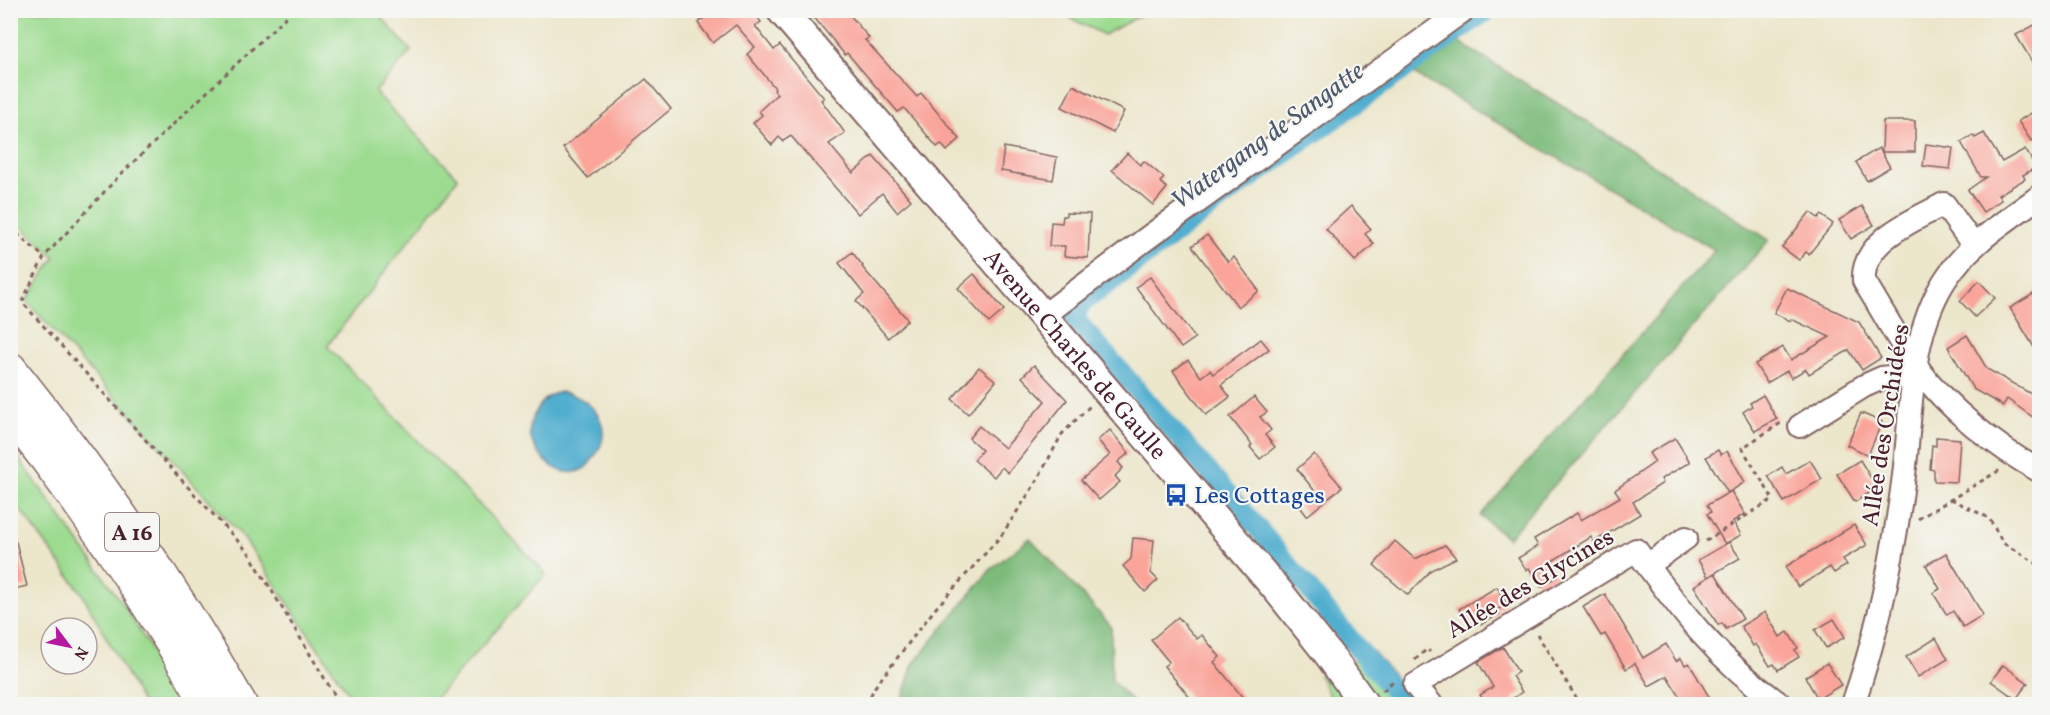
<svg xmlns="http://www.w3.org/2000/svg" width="2050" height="715" font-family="Vollkorn,serif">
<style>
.green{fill:#9cdb90;stroke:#737d5e;stroke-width:1.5}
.forest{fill:#7dbb7a;stroke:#646d52;stroke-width:1.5}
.water{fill:#51aecf;stroke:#4e667d;stroke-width:1.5}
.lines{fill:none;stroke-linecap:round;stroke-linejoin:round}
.canal{stroke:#51aecf;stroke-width:20}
.building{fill:#faa49a}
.minor-casing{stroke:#836563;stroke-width:26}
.major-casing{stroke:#836563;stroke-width:32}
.highway-casing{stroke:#836563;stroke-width:36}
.path{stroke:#836563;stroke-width:3;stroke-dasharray:4.5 4.5;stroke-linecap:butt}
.minor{stroke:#fff;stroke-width:22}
.major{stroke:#fff;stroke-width:28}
.highway{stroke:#fff;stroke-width:33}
.labels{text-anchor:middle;stroke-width:4.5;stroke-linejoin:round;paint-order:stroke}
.shield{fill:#f6f6f2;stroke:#7e6067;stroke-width:1.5}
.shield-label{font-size:22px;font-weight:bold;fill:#4a1f2b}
.street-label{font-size:24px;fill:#4a1f2b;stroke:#f6f6f2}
.transit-label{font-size:24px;fill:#164399;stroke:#f6f6f2;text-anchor:start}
.water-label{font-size:26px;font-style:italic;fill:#4d586d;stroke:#f6f6f2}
</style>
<rect width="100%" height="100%" fill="#f6f6f2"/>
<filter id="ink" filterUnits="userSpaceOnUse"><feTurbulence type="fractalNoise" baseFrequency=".0167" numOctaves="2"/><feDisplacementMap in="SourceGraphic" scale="12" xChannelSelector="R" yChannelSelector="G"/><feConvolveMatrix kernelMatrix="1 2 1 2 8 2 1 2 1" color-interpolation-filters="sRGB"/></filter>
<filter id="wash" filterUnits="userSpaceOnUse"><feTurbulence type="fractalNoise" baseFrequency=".008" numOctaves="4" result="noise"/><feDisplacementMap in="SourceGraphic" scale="24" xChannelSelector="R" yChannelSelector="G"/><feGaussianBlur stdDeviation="1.35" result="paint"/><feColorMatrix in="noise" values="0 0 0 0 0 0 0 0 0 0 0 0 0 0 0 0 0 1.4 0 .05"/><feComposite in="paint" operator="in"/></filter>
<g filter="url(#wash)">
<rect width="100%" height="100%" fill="#ece6cb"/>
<!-- green -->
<g class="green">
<path d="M10 11H376L411 51 375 92 458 178 327 346 546 574 430 704H356L243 537 26 301 55 257 11 217Z"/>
<path d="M1056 11H1148L1104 35Z"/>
<path d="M10 446 123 604 185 704H143L81 592 11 497Z"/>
<path d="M1374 652 1417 704H1334L1319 675Z"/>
</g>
<!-- forest -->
<g class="forest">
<path d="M1455 40 1575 114 1769 240 1508 538 1480 516 1715 250 1412 73Z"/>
<path d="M1030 538 1111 626 1112 681 1135 704H900L913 664 991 569Z"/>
</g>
<!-- water -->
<path class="water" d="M561 392C589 396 614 423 598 451 594 457 590 465 583 469 560 483 528 451 530 428 530 422 534 415 536 411 543 400 549 394 561 392Z"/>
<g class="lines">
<!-- canal -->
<path class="canal" d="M1404 704 1256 526 1075 319 1080 305 1231 192 1488 10"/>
</g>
<g id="blocks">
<!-- building -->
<g class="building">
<path d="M699 10H755L753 12 761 22 755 26 774 50 780 45 824 98 821 100 845 133 829 144 853 173 873 156 911 200 897 212 882 193 858 214 791 136 783 141 779 137 772 145 753 123 762 115 759 111 777 94 774 90 775 88 747 54 755 47 736 25 713 43 698 23 704 18Z"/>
<path d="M808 10H843L849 16 850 15 869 38 865 40 917 97 921 93 960 139 947 151 941 144 937 147 904 108 898 112 847 53 845 55Z"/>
<path d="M2040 22V75L2016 35Z"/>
<path d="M646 79 671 109 588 178 563 148Z"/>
<path d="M1073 85 1124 111 1113 133 1062 107Z"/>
<path d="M2040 108V135L2031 141 2018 121Z"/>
<path d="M1883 121H1915V152H1882Z"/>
<path d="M1984 133 2002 162 2025 149 2036 167 2023 175 2025 179 1998 195 2001 200 1983 212 1968 190 1986 177H1981L1961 142 1973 135 1975 138Z"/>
<path d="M1926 144 1953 148 1950 169 1923 166Z"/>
<path d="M1004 147 1057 157 1053 180 1001 171Z"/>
<path d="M1879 148 1890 167 1867 181 1856 162Z"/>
<path d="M1127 153 1140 165 1144 161 1164 178 1160 182 1167 188 1153 205 1112 170Z"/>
<path d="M1351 206 1371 229 1365 234 1374 244 1355 261 1326 229Z"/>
<path d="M1862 206 1874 225 1851 239 1839 220Z"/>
<path d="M1810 212 1818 218 1821 215 1833 224 1809 254 1806 252 1799 260 1782 247Z"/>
<path d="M1066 213 1090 214 1088 258 1064 256 1065 246H1049L1051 222 1062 223 1063 216H1066Z"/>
<path d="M1207 235 1228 262 1234 257 1259 291 1238 307 1192 246Z"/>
<path d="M852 252 863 266 862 267 908 320 888 338 856 301 864 294 839 263Z"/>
<path d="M974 274 1004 310 989 323 958 288Z"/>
<path d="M1150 277 1195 338 1181 348 1136 287Z"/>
<path d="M1979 281 1995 298 1975 317 1960 301Z"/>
<path d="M1787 288 1859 322 1881 358 1862 370 1849 350 1809 374 1806 369 1791 378 1787 371 1767 383 1755 364 1783 347 1791 360 1830 337 1791 319 1790 321 1774 313Z"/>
<path d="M2040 290V357L2010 308Z"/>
<path d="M1967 335 1987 369 2040 399V422L2007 399 2003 406 1973 389 1948 347Z"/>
<path d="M1261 339 1269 349 1221 385 1230 397 1206 415 1173 371 1188 360 1201 377 1210 370 1213 374Z"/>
<path d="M1034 365 1067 400 1008 473 1002 467 994 477 974 460 982 450 969 438 979 426 1005 448 1045 401 1022 377Z"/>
<path d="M979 367 996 381 968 414 952 399Z"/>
<path d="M1763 395 1777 419 1755 431 1743 412 1752 406 1750 403Z"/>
<path d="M1254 397 1267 412 1260 417 1271 430 1265 435 1275 447 1260 459 1250 447 1252 445 1230 417Z"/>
<path d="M1861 413 1882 422 1868 455 1847 445Z"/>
<path d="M1110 430 1129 453 1118 462 1123 468 1115 476 1120 482 1099 500 1081 480 1110 455 1098 440Z"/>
<path d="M1936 437 1960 439 1957 482 1934 481V470L1930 469 1932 445 1936 446Z"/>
<path d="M1675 438 1690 462 1661 479 1663 483 1633 502 1640 514 1594 542 1591 537 1549 563 1558 576 1541 587 1529 568 1526 570 1518 558 1538 546 1534 539 1577 513 1581 520 1620 497 1615 490 1655 462 1649 453Z"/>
<path d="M1718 450 1721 455 1727 451 1745 482 1728 493 1706 457Z"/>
<path d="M1314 454 1342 487 1307 516 1298 504 1314 490 1297 469Z"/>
<path d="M1810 460 1822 479 1784 502 1768 476 1782 467 1786 474Z"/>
<path d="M1860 460 1877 488 1855 502 1837 474Z"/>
<path d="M1731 491 1745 514 1733 521 1741 535 1725 544 1707 514 1711 512 1707 505Z"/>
<path d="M1854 525 1867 545 1843 559 1847 565 1834 573 1830 567 1798 587 1785 567Z"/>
<path d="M1133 538 1154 540 1151 573 1158 580 1145 592 1123 566 1131 559Z"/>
<path d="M1395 541 1415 559 1445 545 1456 558 1431 570 1408 595 1374 565Z"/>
<path d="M16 542 27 586 10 590V543Z"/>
<path d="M1729 542 1740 558 1708 577 1698 560Z"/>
<path d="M1946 553 1983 615 1963 627 1953 611 1947 615 1933 593 1940 589 1926 565Z"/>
<path d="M1715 573 1743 619 1726 629 1722 623 1718 625 1694 586Z"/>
<path d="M1497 587 1507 604 1497 610 1499 614 1490 619 1481 625 1479 621 1470 627 1459 609Z"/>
<path d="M1605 594 1643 658 1666 644 1676 661 1681 658 1685 665 1689 663 1714 705H1685L1667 676 1649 686 1635 663 1626 669 1605 634 1601 636 1583 607Z"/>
<path d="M1765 612 1780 637 1788 632 1798 648 1795 650 1799 657 1778 670 1774 664 1770 666 1756 644 1753 646 1741 626Z"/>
<path d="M1178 617 1197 639 1202 635 1220 657 1214 662 1249 705H1196L1164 666 1169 662 1151 640Z"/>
<path d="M1834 619 1845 637 1826 648 1815 630Z"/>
<path d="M1936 638 1948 659 1918 677 1906 657Z"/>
<path d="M1503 647 1518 672 1512 676 1522 692 1512 699 1515 705H1486L1480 695 1493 687 1478 662Z"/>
<path d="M1827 663 1841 685 1818 699 1805 677Z"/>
<path d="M2003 665 2028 683 2016 699 1991 681Z"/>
</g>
</g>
</g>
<g filter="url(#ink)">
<use href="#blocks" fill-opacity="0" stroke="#836563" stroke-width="1.5"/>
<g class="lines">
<!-- minor casing -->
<g class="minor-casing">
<g id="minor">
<path d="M1974 246 1944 204C1915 220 1861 240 1864 281 1882 310 1898 340 1917 367 1946 407 1997 448 2040 471"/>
<path d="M1043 316 1150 236 1464 10"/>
<path d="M1800 426 1864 386 1882 378 1898 376 1914 379"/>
<path d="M1648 565 1686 538"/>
<path d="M1431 704 1415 685 1636 550C1681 611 1717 660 1780 704"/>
<path d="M1853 704C1878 633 1893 558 1903 483 1912 417 1908 338 1945 280 1968 244 2006 221 2040 196"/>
</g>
</g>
<!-- major casing -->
<g class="major-casing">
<g id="major">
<path id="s1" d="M781 10 1279 592 1329 655 1364 704"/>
</g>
</g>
<!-- highway casing -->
<g class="highway-casing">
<g id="highway">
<path d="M10 369C95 475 173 586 240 704"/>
<path d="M10 412C84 504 150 602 208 704"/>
</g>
</g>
<!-- path -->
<g class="path">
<path d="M293 10 119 176 44 257 22 302 186 485 249 553 340 704"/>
<path d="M10 228 44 257"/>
<path d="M1951 499 1989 518 2003 543 2036 563 2040 569"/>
<path d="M1918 519 2000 470"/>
<path d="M1706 541 1773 499 1742 448 1781 423"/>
<path d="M1537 634 1580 704"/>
<path d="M1415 660 1427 649 1430 652"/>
<path d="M1383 691 1395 679"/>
<path d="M867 704 874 688 935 609 1001 536 1035 484 1062 434 1091 405"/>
</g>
<!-- minor -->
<use href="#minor" class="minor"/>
<!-- major -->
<use href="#major" class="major"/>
<!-- highway -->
<use href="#highway" class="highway"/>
</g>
</g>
<!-- icons -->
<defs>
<g id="bus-bare" transform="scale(1.8)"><path d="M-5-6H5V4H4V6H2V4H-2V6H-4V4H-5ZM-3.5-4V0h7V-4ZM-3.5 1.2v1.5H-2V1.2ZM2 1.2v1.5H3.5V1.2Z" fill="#1a4fb4" stroke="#f6f6f2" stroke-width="2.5" paint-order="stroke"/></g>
</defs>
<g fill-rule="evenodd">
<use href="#bus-bare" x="1176" y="495"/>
</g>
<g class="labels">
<!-- shield labels -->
<rect class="shield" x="105" y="513" width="54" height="38" rx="4.5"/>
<g class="shield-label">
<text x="132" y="540">A 16</text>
</g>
<!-- street labels -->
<g class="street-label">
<text dy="8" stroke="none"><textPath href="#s1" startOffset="453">Avenue Charles de Gaulle</textPath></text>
<text transform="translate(1885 425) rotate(-81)" y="8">Allée des Orchidées</text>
<text transform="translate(1530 583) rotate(-31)" y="8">Allée des Glycines</text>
</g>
<!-- transit labels -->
<g class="transit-label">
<text x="1194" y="503">Les Cottages</text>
</g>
<!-- water labels -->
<g class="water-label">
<text transform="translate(1267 135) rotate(-36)" y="9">Watergang de Sangatte</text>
</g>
</g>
<!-- margin -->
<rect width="2050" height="715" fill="none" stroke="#f6f6f2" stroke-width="36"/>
<!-- north arrow -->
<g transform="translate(69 646) rotate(122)"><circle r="28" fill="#f6f6f2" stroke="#b1a0a2" stroke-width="1.5"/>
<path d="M0-4.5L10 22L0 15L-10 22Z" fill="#b5179e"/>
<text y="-9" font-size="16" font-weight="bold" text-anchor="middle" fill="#4a1f2b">N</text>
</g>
</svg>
